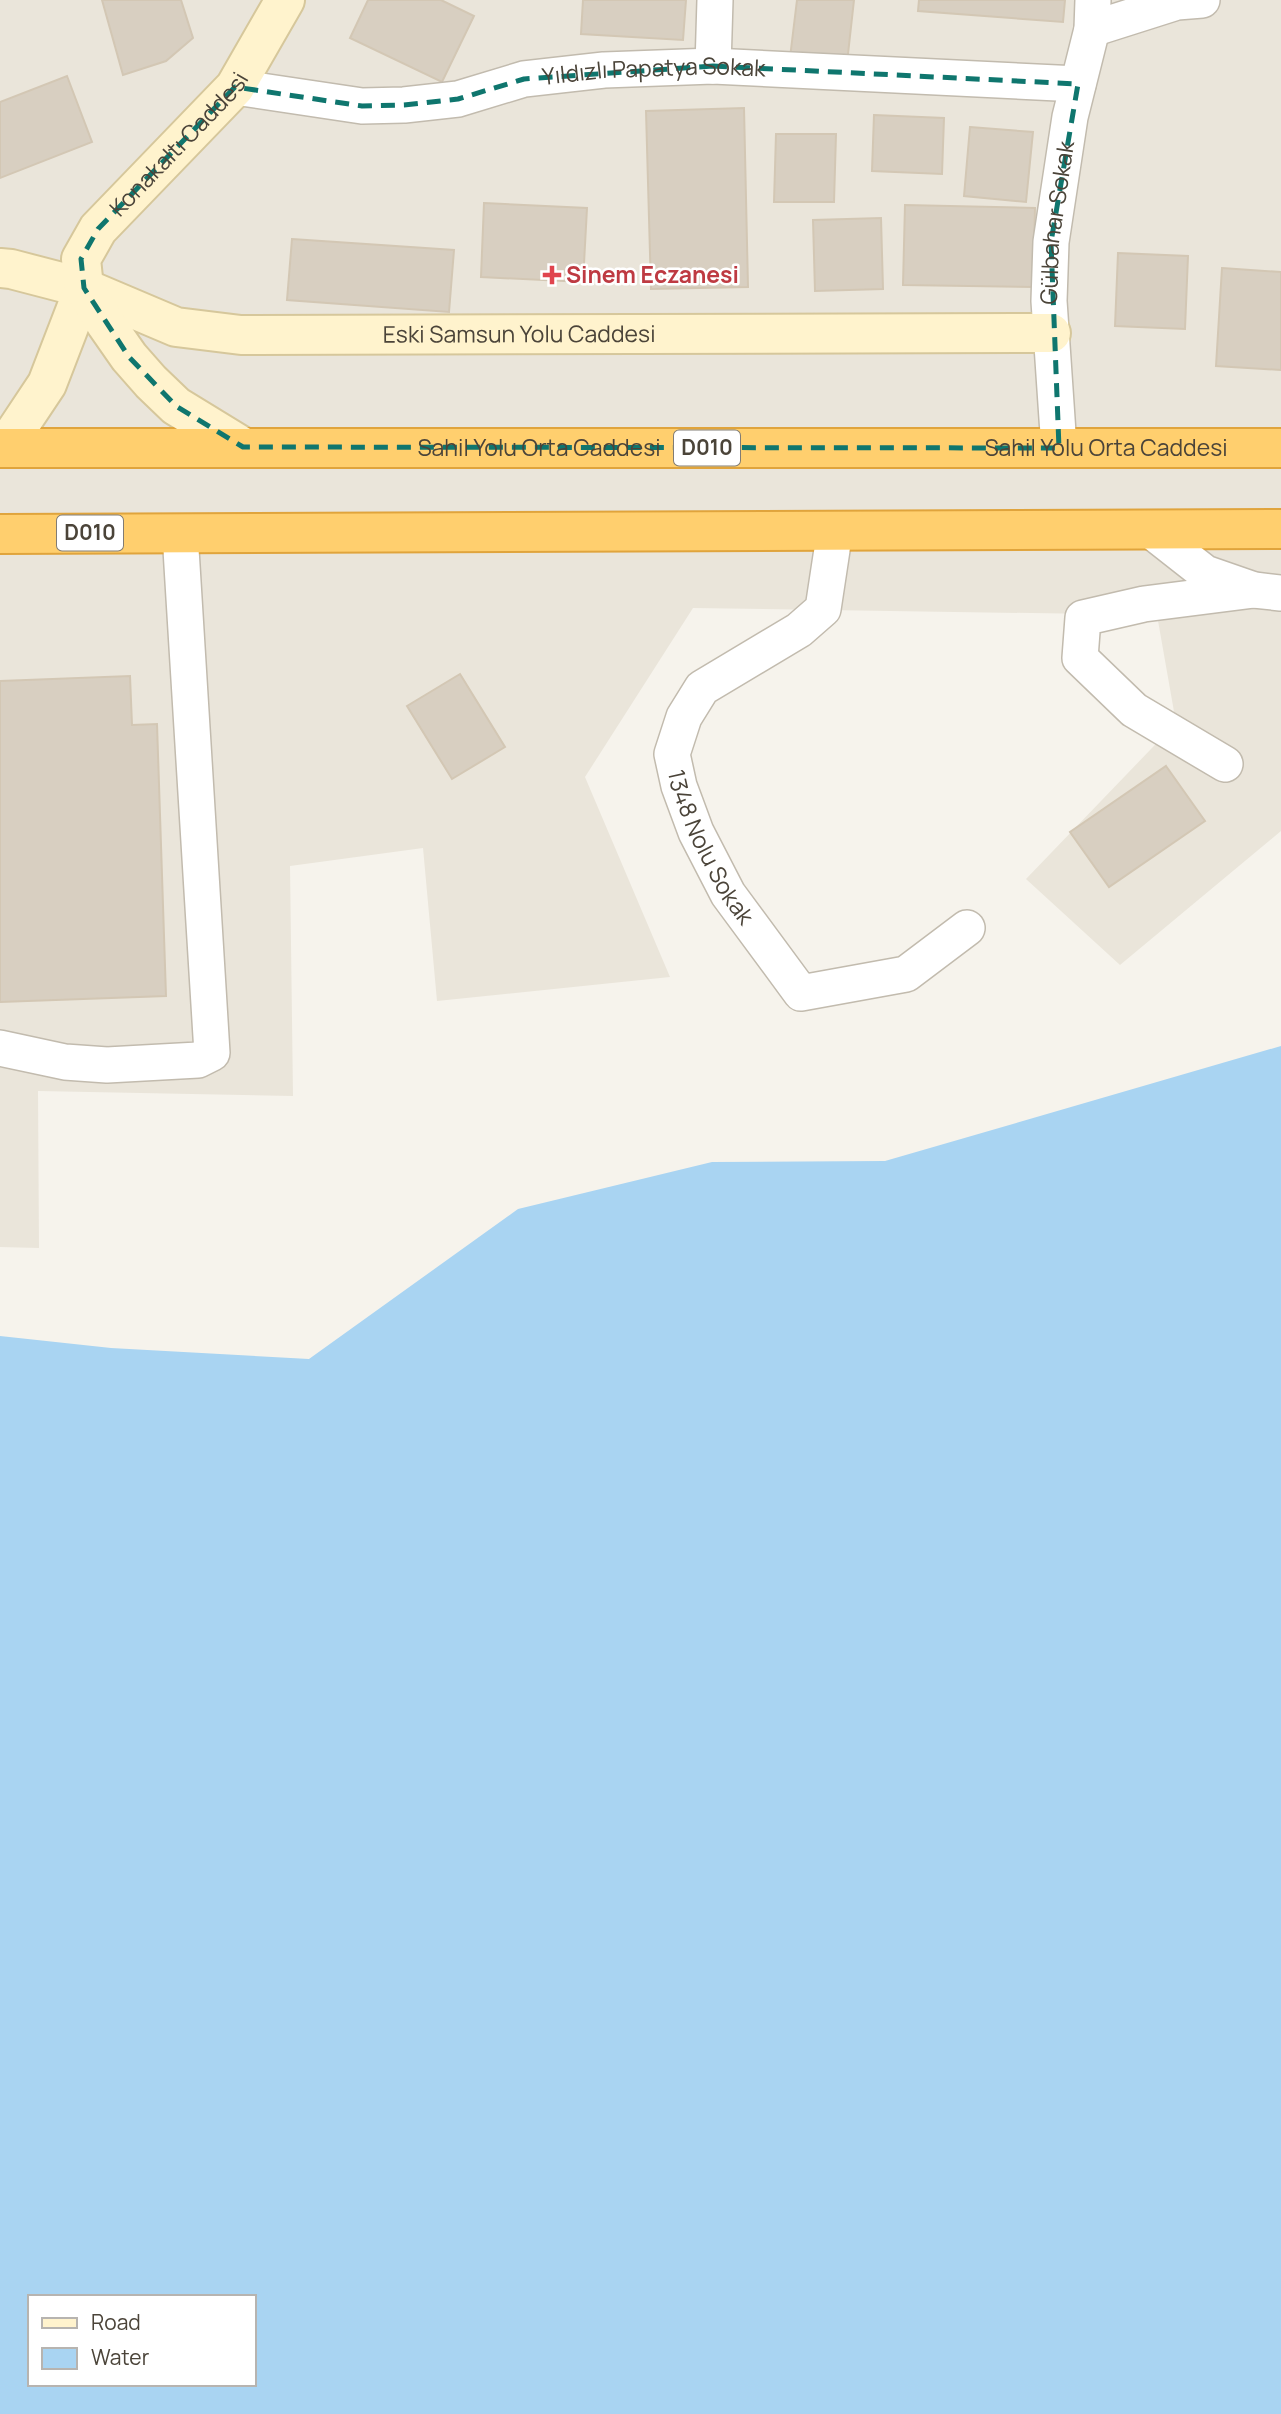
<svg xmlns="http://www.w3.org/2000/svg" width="1281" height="2414" font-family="Manrope,sans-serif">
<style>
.residential{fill:#eae5da}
.water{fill:#a9d4f2;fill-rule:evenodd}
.building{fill:#d8cfc1;stroke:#d3c7b4;stroke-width:2}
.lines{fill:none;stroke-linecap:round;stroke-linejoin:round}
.street-casing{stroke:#c2bbae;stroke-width:38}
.secondary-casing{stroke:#d6c79b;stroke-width:42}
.highway-casing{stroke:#e0a43c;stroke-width:42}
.street{stroke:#fff;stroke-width:35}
.secondary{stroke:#fff3cd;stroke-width:38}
.highway{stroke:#ffcf6e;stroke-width:38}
.marked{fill:none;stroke:#0f766e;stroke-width:5;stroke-dasharray:14 9;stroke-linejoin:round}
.health-dot{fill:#e0444e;stroke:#fff;stroke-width:2.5}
.labels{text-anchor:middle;stroke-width:5;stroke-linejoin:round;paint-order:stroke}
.shield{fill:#fff;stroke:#817c74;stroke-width:2}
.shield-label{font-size:21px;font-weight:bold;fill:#4b4439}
.street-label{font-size:23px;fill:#4b4439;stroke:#fff}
.health-label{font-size:23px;font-weight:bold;fill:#be3a42;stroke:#fff;text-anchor:start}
</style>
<rect width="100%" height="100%" fill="#f6f3ec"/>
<!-- residential -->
<path class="residential" d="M0 0H1281V831L1120 965 1026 879 1176 723 1157 615 693 608 585 777 670 977 437 1001 423 848 290 866 293 1096 38 1091 39 1248 0 1247Z"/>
<!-- water -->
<path class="water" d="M1281 1046V2414H0V1336L111 1348 309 1359 518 1209 712 1162 885 1161ZM30 2297H254V2384H30Z"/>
<!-- building -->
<g class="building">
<path d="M102 0H181L193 38 166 61 123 75Z"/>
<path d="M368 0H441L474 16 442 82 350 38Z"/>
<path d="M583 0H686L683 40 581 34Z"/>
<path d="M797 0H854L846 72 789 66Z"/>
<path d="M919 0H1065L1063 22 918 11Z"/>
<path d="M67 76 92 142 0 178V102Z"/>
<path d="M744 108 748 287 651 289 646 111Z"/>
<path d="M874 115 944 118 942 174 872 171Z"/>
<path d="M970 127 1033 132 1026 202 964 196Z"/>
<path d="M776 134H836L834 202H774Z"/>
<path d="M484 203 587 208 583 282 481 277Z"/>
<path d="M905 205 1035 208 1033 287 903 285Z"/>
<path d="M881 218 883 289 815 291 813 220Z"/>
<path d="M292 239 454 250 449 312 287 300Z"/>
<path d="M1118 253 1188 256 1185 329 1115 326Z"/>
<path d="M1222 268 1281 272V370L1216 366Z"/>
<path d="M460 674 505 747 452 779 407 706Z"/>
<path d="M130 676 132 725 157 724 166 996 0 1002V681Z"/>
<path d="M1166 766 1205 821 1109 887 1070 832Z"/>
</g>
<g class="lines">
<!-- street casing -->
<g class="street-casing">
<g id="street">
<path d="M1092 29 1177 2 1202 0"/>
<path d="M713 66 715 0"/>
<path id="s1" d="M235 87 362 106 404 105 458 99 524 79 604 70 713 66 1078 84"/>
<path id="s2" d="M1059 448 1049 301 1051 242 1070 117 1092 29 1093 0"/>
<path d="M1149 529 1205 573 1254 590 1281 593"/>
<path id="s3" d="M835 530 823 609 799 630 702 688 684 717 672 754 679 786 696 832 728 894 801 993 906 974 967 928"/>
<path d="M1225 764 1134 710 1080 658 1083 618 1144 604 1254 590"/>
<path d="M0 1048 65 1062 107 1065 198 1060 212 1053 180 533"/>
</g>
</g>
<!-- secondary casing -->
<g class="secondary-casing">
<g id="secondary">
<path id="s4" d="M0 268 11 269 84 288 176 327 241 335 1051 333"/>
<path d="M5 447 47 384 84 288"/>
<path id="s5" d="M243 447 176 406 151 382 129 357 106 324 84 288 81 259 98 229 235 87 285 0"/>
</g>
</g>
<!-- highway casing -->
<g class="highway-casing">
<g id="highway">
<path id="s6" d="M0 448H1281"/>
<path d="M0 534 1281 529"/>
</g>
</g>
<!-- street -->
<use href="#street" class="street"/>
<!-- secondary -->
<use href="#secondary" class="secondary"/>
<!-- highway -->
<use href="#highway" class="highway"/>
</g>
<!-- marked area -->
<path class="marked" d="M713 66 1078 84 1051 242 1059 448 243 447 176 406 129 357 84 288 81 259 98 229 235 87 362 106 404 105 458 99 524 79Z"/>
<!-- markers -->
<path class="health-dot" d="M548.5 264.5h7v7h7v7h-7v7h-7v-7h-7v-7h7z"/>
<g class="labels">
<!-- shield labels -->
<g class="shield">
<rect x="674" y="430.5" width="66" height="35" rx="5"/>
<rect x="57" y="515.5" width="66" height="35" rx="5"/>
</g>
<g class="shield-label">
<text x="707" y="455">D010</text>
<text x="90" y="540">D010</text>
</g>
<!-- street labels -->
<g class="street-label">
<text dy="8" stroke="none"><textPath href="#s1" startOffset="424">Yıldızlı Papatya Sokak</textPath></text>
<text dy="8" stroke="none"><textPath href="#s5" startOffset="410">Konakaltı Caddesi</textPath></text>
<text dy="8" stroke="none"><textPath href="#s2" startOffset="226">Gülbahar Sokak</textPath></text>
<text dy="8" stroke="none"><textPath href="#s4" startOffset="530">Eski Samsun Yolu Caddesi</textPath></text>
<text dy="8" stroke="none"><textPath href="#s6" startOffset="539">Sahil Yolu Orta Caddesi</textPath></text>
<text dy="8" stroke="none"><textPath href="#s6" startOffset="1106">Sahil Yolu Orta Caddesi</textPath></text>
<text dy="8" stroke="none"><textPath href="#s3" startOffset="399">1348 Nolu Sokak</textPath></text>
</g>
<!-- health labels -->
<g class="health-label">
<text x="566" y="283">Sinem Eczanesi</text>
</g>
</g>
<!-- legend -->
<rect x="28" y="2295" width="228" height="91" fill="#ffffff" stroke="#b7b4b0" stroke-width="2"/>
<rect x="42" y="2318" width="35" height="10" fill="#fff3cd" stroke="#b7b4b0" stroke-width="2"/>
<text x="91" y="2330" font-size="21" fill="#4b4439">Road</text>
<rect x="42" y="2348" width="35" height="21" fill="#a9d4f2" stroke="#b7b4b0" stroke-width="2"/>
<text x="91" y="2365" font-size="21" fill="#4b4439">Water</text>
</svg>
